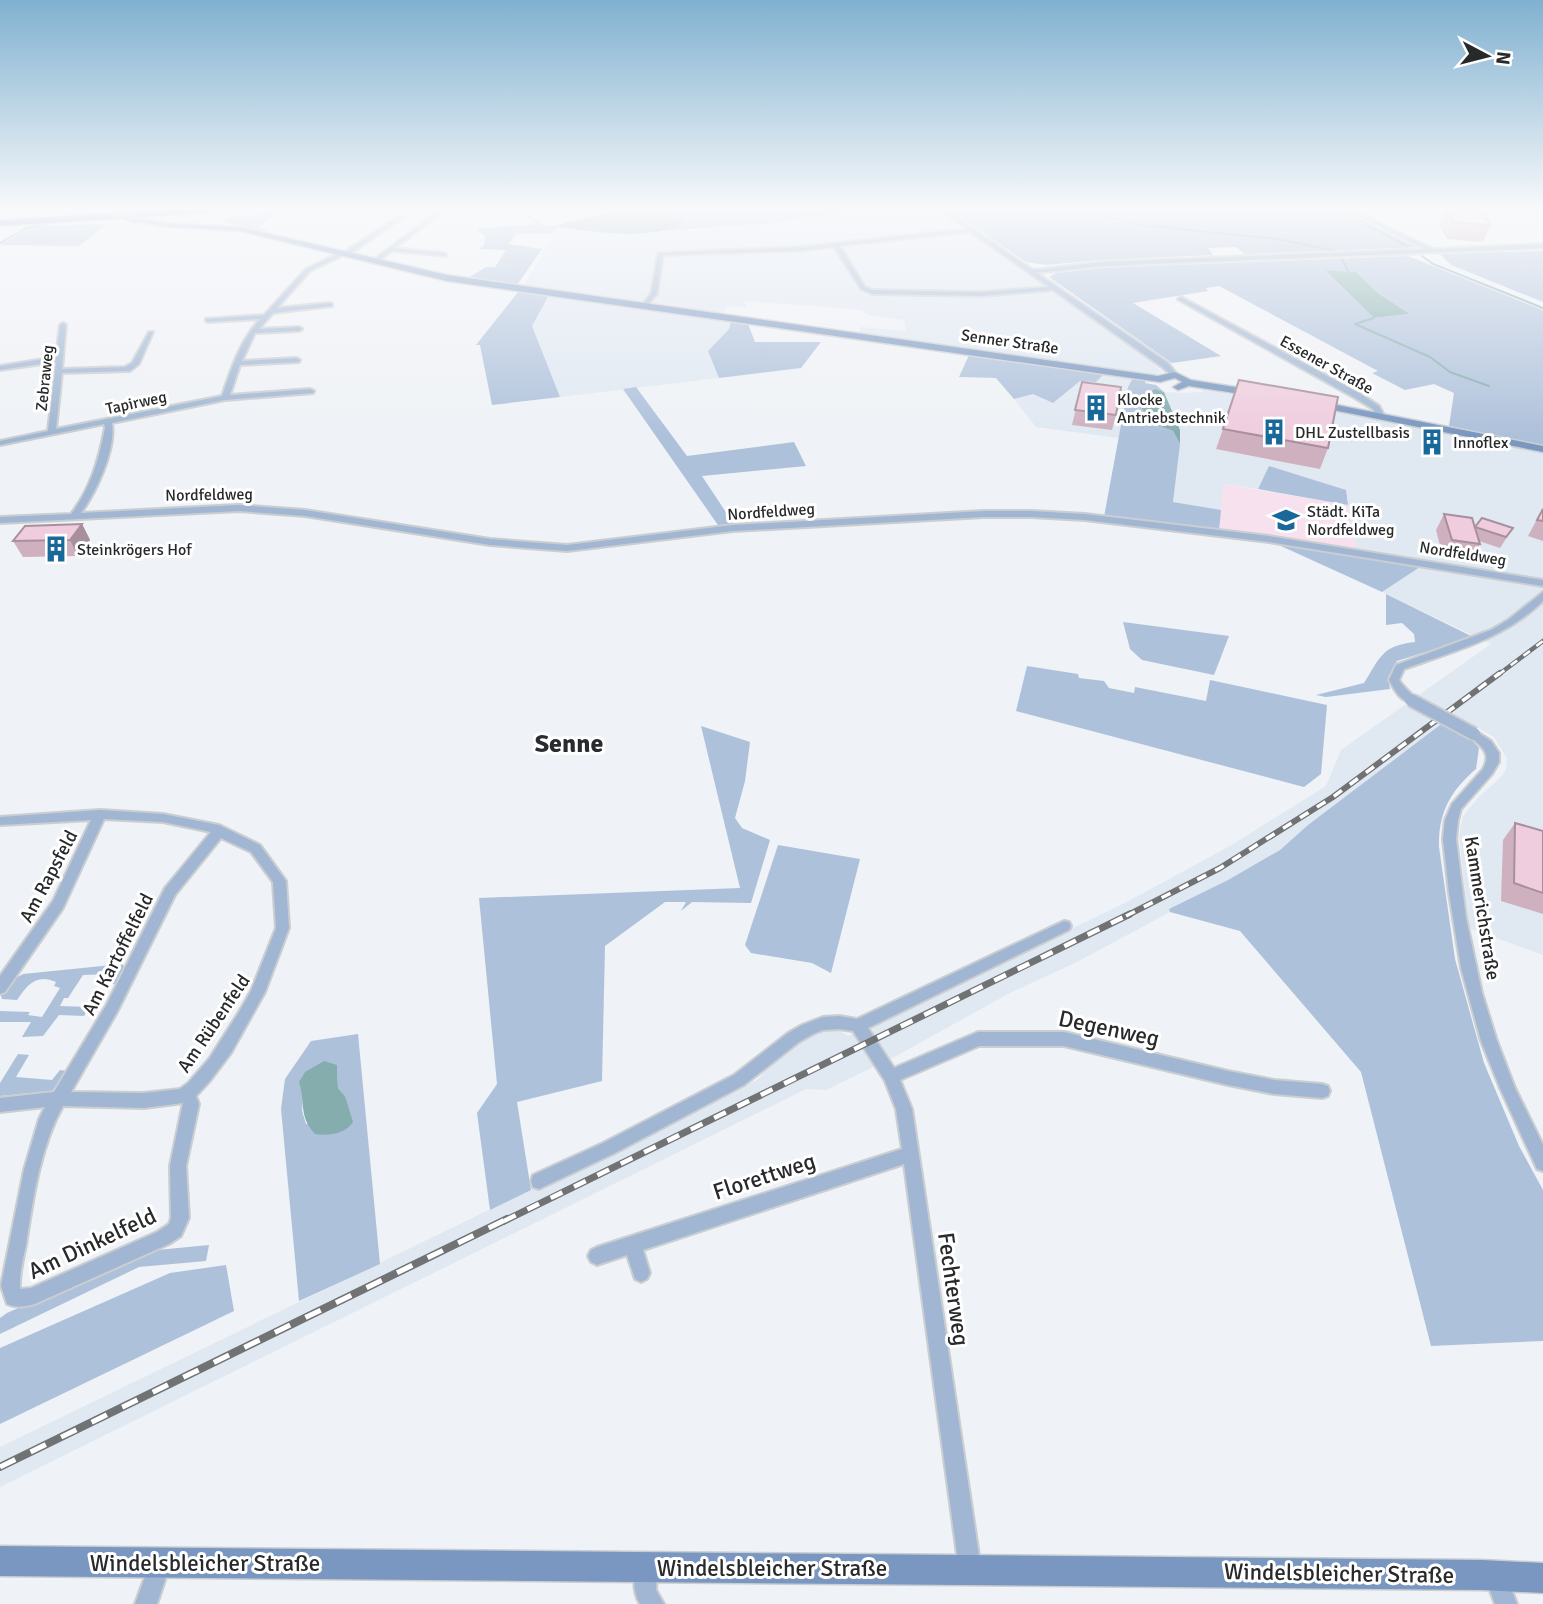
<svg xmlns="http://www.w3.org/2000/svg" width="1543" height="1604" font-family="Signika,sans-serif">
<style>
.built{fill:#e0e8f2}
.education{fill:#f7e1ee}
.green{fill:#aec1db;fill-rule:evenodd}
.water{fill:#85adad}
.lines{fill:none;stroke-linecap:round;stroke-linejoin:round}
.stream{stroke:#85adad;stroke-width:2}
.street-casing{stroke:#cbced1;stroke-width:4}
.secondary-casing{stroke:#cbced1;stroke-width:3}
.highway-casing{stroke:#cbced1;stroke-width:3}
.street{fill:#a0b6d2;fill-rule:evenodd}
.secondary{fill:#7997c0;fill-rule:evenodd}
.highway{fill:#426ea7;fill-rule:evenodd}
.rail-far3-casing{stroke:#707274;stroke-width:4.5}
.rail-far2-casing{stroke:#707274;stroke-width:6}
.rail-far1-casing{stroke:#707274;stroke-width:7}
.rail-casing{stroke:#707274;stroke-width:8}
.rail-far3{stroke:#fff;stroke-width:2.5;stroke-dasharray:8;stroke-linecap:butt}
.rail-far2{stroke:#fff;stroke-width:3.5;stroke-dasharray:10;stroke-linecap:butt}
.rail-far1{stroke:#fff;stroke-width:4.5;stroke-dasharray:13;stroke-linecap:butt}
.rail{stroke:#fff;stroke-width:5;stroke-dasharray:17;stroke-linecap:butt}
.street-bridge-casing{stroke:#cbced1;stroke-width:16;stroke-linecap:butt}
.secondary-bridge-casing{stroke:#cbced1;stroke-width:10;stroke-linecap:butt}
.street-bridge{stroke:#a0b6d2;stroke-width:12}
.secondary-bridge{stroke:#7997c0;stroke-width:9}
.wall{fill:#ceb0bf}
.shaded-wall{fill:#a7909b}
.building{fill:#efcdde;stroke:#a7909b;stroke-width:2}
.labels{text-anchor:middle;stroke-width:6;stroke-linejoin:round;paint-order:stroke}
.far-street-label{font-size:16px;fill:#28292a;stroke:#fff}
.far-poi-label{font-size:16px;fill:#28292a;stroke:#fff;text-anchor:start}
.street-label{font-size:19px;fill:#28292a;stroke:#fff}
.near-street-label{font-size:23px;fill:#28292a;stroke:#fff}
.district-label{font-size:26px;font-weight:bold;fill:#292b2e;stroke:#fff}
</style>
<rect width="100%" height="100%" fill="#eff2f6"/>
<!-- built -->
<g class="built">
<path d="M858 210H935L1145 356 1162 372 1155 374 859 334 861 327 906 331 904 320 868 315 862 310 744 301 747 308 729 306 721 314 523 286 559 227 593 232 698 230 774 223Z"/>
<path d="M549 295 731 321 729 329 708 351 719 378 560 397 532 326Z"/>
<path d="M1105 373 1133 378 1128 387 1119 438 1036 427 1014 399 1033 394 1053 403 1080 381 1096 382Z"/>
<path d="M1203 390 1347 413 1543 452V955L1469 928 1459 836 1463 816 1478 798 1502 776 1506 769 1507 758 1494 737 1455 715 1308 825 1280 850 1228 880 1169 909 1170 912 1077 962 1010 993 896 1056 826 1090 806 1089 0 1487V1447L757 1080 794 1042 820 1028 836 1029 848 1036 1125 903 1230 846 1326 786 1341 750 1491 644 1382 592 1423 565 1357 551 1345 490 1269 466 1258 489 1224 484 1221 510 1173 502 1180 432 1164 392 1184 393 1202 392Z"/>
</g>
<!-- education -->
<path class="education" d="M1223 484 1348 505 1357 551 1219 531Z"/>
<!-- green -->
<g class="green">
<path d="M665 210 680 211 858 210 774 223 662 231 685 223Z"/>
<path d="M951 210H1346L1423 247 1245 254 1236 247 1208 248 1213 255 1100 260 1046 265 1026 262Z"/>
<path d="M279 213 258 227 269 230 264 232 221 221 236 216Z"/>
<path d="M107 224 79 246 0 245 31 226Z"/>
<path d="M539 224 559 227 551 234H516L509 244 542 249 517 285 468 278 486 267H495L506 250 479 249 484 245 485 236 476 229Z"/>
<path d="M1543 251V302L1451 265 1440 254Z"/>
<path d="M1408 256 1543 310V445L1449 426 1454 393 1434 384 1405 390 1372 373 1378 371 1219 286 1206 288 1208 291 1133 303 1221 356 1172 363 1049 277 1056 273 1101 268ZM1325 270 1356 272 1378 293 1410 314 1374 318Z"/>
<path d="M519 291 549 295 532 326 560 397 492 405 480 345H476Z"/>
<path d="M731 321 748 324 755 342H821L801 368 719 378 708 351 729 329Z"/>
<path d="M969 355 1105 373 1096 382 1080 381 1053 403 1033 394 1014 399 996 378 959 377Z"/>
<path d="M1133 378 1146 380 1145 383 1156 385 1164 392C1148 387 1144 393 1142 409L1157 425 1173 431 1180 444 1173 502 1221 510 1219 531 1104 517 1128 387Z"/>
<path d="M636 387 687 456 794 442 806 466 702 476 735 526 720 528 623 389Z"/>
<path d="M1269 466 1346 490 1348 505 1258 489Z"/>
<path d="M1270 541 1423 565 1382 592Z"/>
<path d="M1386 594 1473 637 1397 661 1388 677 1390 689 1326 697 1316 695 1364 683C1381 656 1382 646 1415 642L1414 634 1402 623 1386 625Z"/>
<path d="M1123 622 1229 636 1214 675 1142 660 1130 649Z"/>
<path d="M1027 666 1078 674 1079 678 1104 681 1109 688 1134 693 1135 687 1206 701 1210 680 1327 705 1321 774 1304 787 1016 711Z"/>
<path d="M1444 722 1470 738 1479 748 1476 769C1451 790 1438 813 1439 847L1455 959 1484 1063 1519 1146 1543 1190V1341L1431 1346 1361 1072 1240 931 1170 912 1169 909 1228 880 1280 850 1308 825Z"/>
<path d="M701 726 750 742 745 781 735 818 742 828 770 840 751 903 692 902 681 911 686 902H665L605 946 602 1081 517 1102 531 1190 490 1210 477 1113 497 1084 479 898 740 888Z"/>
<path d="M778 845 860 859 831 973 812 963 751 953 745 945Z"/>
<path d="M122 964 125 967 116 984H112L115 975 112 974 83 975 68 998H64L60 1006 89 1007 84 1016 59 1015 43 1036 22 1037 31 1022H0V1011L30 1012 28 1015 42 1017 60 988 54 986 56 982C36 973 27 985 17 1000L2 999 1 996 14 979 23 974Z"/>
<path d="M358 1034 380 1264 299 1301 281 1109 285 1079 311 1041ZM337 1065 338 1088 345 1096 349 1116 306 1124 302 1111 303 1094Z"/>
<path d="M18 1054 29 1055 16 1077 52 1080 60 1070 67 1071 52 1091 0 1096V1083Z"/>
<path d="M209 1245 206 1261 139 1267 0 1334V1318L7 1313 147 1251Z"/>
<path d="M226 1265 234 1311 0 1424V1348L170 1273Z"/>
</g>
<!-- water -->
<g class="water">
<path d="M618 210H665L685 223C653 241 592 232 554 226Z"/>
<path d="M1325 270 1356 272 1378 293 1410 314 1374 318Z"/>
<path d="M1155 389 1164 392 1180 430V444L1173 431 1157 425 1142 409 1144 395Z"/>
<path d="M324 1061 337 1065 338 1088 345 1096 353 1122C345 1134 329 1136 315 1134 298 1115 306 1104 299 1082L305 1072Z"/>
</g>
<g class="lines">
<!-- stream -->
<g class="stream">
<path d="M520 210 538 223"/>
<path d="M1081 210 1140 225 1278 239 1335 251"/>
<path d="M1340 210 1408 247"/>
<path d="M57 212 61 210"/>
<path d="M0 243 26 228 48 224"/>
<path d="M1422 256 1433 264 1543 308"/>
<path d="M1342 259 1348 271"/>
<path d="M1374 318 1355 324 1430 357 1450 372 1489 386"/>
</g>
<!-- street casing -->
<g class="street-casing">
<g id="street">
<path d="M439 210 444 211 395 248 445 253 447 256 392 251 376 263H372V261Z"/>
<path d="M940 210H947L1033 270 1102 262 1425 249 1346 210H1353L1433 249 1543 244V248L1102 266 1037 273 1168 363 1178 376 1174 378 1162 367 1053 290 982 296 872 294 861 289 834 247 799 251 663 255 657 294 646 307 641 306 651 294 658 253 799 247 966 229ZM970 232 1049 287 982 292 873 290 865 287 840 246Z"/>
<path d="M400 215 405 216 347 256H342L310 271 277 308 330 303 332 304V306L273 313 259 329 299 327 302 329 299 331 255 333 242 361 296 358 300 360 299 362 240 365 230 395 310 389 314 391 313 393 225 400 112 423C116 450 96 492 81 513L239 505 305 510 490 539 567 545 733 525 984 511H1031L1085 514 1269 536 1543 580V586L1269 542 1085 520 1031 517H984L733 531 567 551 490 545 305 516 239 511 0 523V517L71 514C91 488 99 459 105 428L104 424 0 445V441L48 431 56 362 0 370V366L56 357 60 325 63 323 66 325 62 369 125 367 132 363 149 332H153L139 364 130 371 62 373 56 429 222 396C231 369 240 341 260 319L208 322 206 321V319L264 315 306 269 339 253H343Z"/>
<path d="M1181 297 1361 394 1379 406 1385 417 1378 419 1373 409 1355 398 1179 300 1178 299Z"/>
<path d="M1543 592V601C1504 639 1454 651 1404 669L1399 680C1404 688 1411 693 1417 700L1415 702C1401 704 1395 690 1389 680L1396 665 1491 630 1508 620Z"/>
<path d="M1474 730 1491 741 1499 753V762L1492 774 1461 809 1458 820 1456 839 1466 918 1482 993 1497 1041 1515 1088 1543 1145V1171L1537 1169 1500 1088 1481 1041 1461 968 1449 893 1443 839 1445 820 1452 804 1483 769C1493 751 1479 746 1468 734Z"/>
<path d="M100 810 163 814 219 825 260 845 286 881 289 928 265 992 231 1053 209 1082 196 1096 199 1104 186 1166 189 1218 181 1236 169 1244 37 1303C28 1307 16 1308 7 1304L1 1286 24 1170 39 1119 45 1107 0 1112V1098L54 1092 107 1004 165 888 211 832 163 822 104 819 63 908 5 992 0 994V976L53 901 91 820 0 825V817ZM221 838 251 852 273 882 276 928 251 991 239 1012 209 1059 188 1083 180 1089 144 1093 71 1092 117 1012 175 895ZM183 1103 170 1166 171 1218 169 1224 157 1232 31 1288 20 1289C19 1274 23 1259 26 1245 33 1199 40 1147 63 1106L144 1108Z"/>
<path d="M1064 921 1069 922 1071 926 1069 930 868 1028 894 1068 978 1032H1064L1228 1071 1274 1080 1322 1084 1328 1086 1330 1091 1328 1096 1322 1098 1274 1094 1228 1085 1064 1046H979L900 1080 912 1109 981 1569 977 1576 970 1580 963 1576 959 1569 904 1164 643 1250 650 1273 647 1279 641 1282 635 1279 627 1255 597 1265 591 1262 588 1256 591 1250 597 1247 902 1149 896 1109 885 1081 853 1031 839 1029 823 1030 813 1034 799 1042 744 1085 615 1153 539 1189 533 1187 531 1181 533 1175 603 1143 734 1075 788 1033 802 1025 823 1017 839 1016 857 1019Z"/>
<path d="M160 1551 167 1555 171 1562 157 1604H135L153 1555Z"/>
<path d="M646 1556 653 1560 657 1567 656 1590 664 1604H640C632 1591 633 1573 639 1560Z"/>
<path d="M1495 1564 1503 1567 1517 1604H1495L1484 1575 1487 1567Z"/>
</g>
</g>
<!-- secondary casing -->
<g class="secondary-casing">
<g id="secondary">
<path d="M135 217 166 223 240 227 447 275 1158 376 1175 372 1191 380 1260 391 1265 394 1260 397 1189 386 1178 390 1173 387 1182 382 1175 378 1160 382 447 281 240 231 166 227 132 221Z"/>
<path d="M1312 400 1543 446V452L1308 405V401Z"/>
<path d="M0 1546 1482 1560 1543 1563V1593L1482 1590 0 1576Z"/>
</g>
</g>
<!-- highway casing -->
<g class="highway-casing">
<path id="highway" d="M159 210H210L205 213 0 226V220Z"/>
</g>
<!-- street -->
<use href="#street" class="street"/>
<!-- secondary -->
<use href="#secondary" class="secondary"/>
<!-- highway -->
<use href="#highway" class="highway"/>
<!-- rail-far3 casing -->
<g class="rail-far3-casing">
<path id="rail-far3" d="M1498 675 1543 641"/>
</g>
<!-- rail-far2 casing -->
<g class="rail-far2-casing">
<path id="rail-far2" d="M1126 916 1220 868 1333 797 1500 673"/>
</g>
<!-- rail-far1 casing -->
<g class="rail-far1-casing">
<path id="rail-far1" d="M504 1221 1130 914"/>
</g>
<!-- rail casing -->
<g class="rail-casing">
<path id="rail" d="M0 1467 507 1219"/>
</g>
<!-- rail-far3 -->
<use href="#rail-far3" class="rail-far3"/>
<!-- rail-far2 -->
<use href="#rail-far2" class="rail-far2"/>
<!-- rail-far1 -->
<use href="#rail-far1" class="rail-far1"/>
<!-- rail -->
<use href="#rail" class="rail"/>
<!-- street-bridge casing -->
<g class="street-bridge-casing">
<path id="street-bridge" d="M1411 700 1474 734"/>
</g>
<!-- secondary-bridge casing -->
<g class="secondary-bridge-casing">
<path id="secondary-bridge" d="M111 210 135 219"/>
</g>
<!-- street-bridge -->
<use href="#street-bridge" class="street-bridge"/>
<!-- secondary-bridge -->
<use href="#secondary-bridge" class="secondary-bridge"/>
</g>
<!-- wall -->
<g class="wall">
<path d="M1445 210H1464L1491 225 1483 242 1447 239 1439 225Z"/>
<path d="M1082 382 1116 415 1112 430 1072 425Z"/>
<path d="M1223 429 1328 448 1320 469 1216 449Z"/>
<path d="M1543 508V541L1528 536Z"/>
<path d="M1444 514 1475 527 1513 528 1500 548 1479 541 1480 544 1471 561 1443 557 1436 530Z"/>
<path d="M82 524 90 540 78 556 23 557 13 541Z"/>
<path d="M1515 823 1543 831V914L1501 901 1503 840Z"/>
</g>
<!-- shaded-wall -->
<path class="shaded-wall" d="M82 524 90 540 78 556 70 540Z"/>
<!-- building -->
<g class="building">
<path d="M1446 210 1481 211 1491 225 1453 222Z"/>
<path d="M1239 380 1338 397 1328 448 1223 429Z"/>
<path d="M1082 382 1121 387 1116 415 1075 410Z"/>
<path d="M1543 509V521L1537 520Z"/>
<path d="M1444 514 1472 518 1480 544 1452 540Z"/>
<path d="M1482 518 1513 528 1506 537 1475 527Z"/>
<path d="M82 524 70 540 13 541 25 526Z"/>
<path d="M1515 823 1543 831V893L1514 883Z"/>
</g>
<!-- sky -->
<linearGradient id="sky" x2="0" y2="1"><stop stop-color="#80b1d0"/><stop offset="0.48" stop-color="#f8f9fb"/><stop offset="1" stop-color="#f8f9fb" stop-opacity="0"/></linearGradient>
<rect width="1543" height="435" fill="url(#sky)"/>
<!-- icons -->
<defs>
<g id="building-bare" transform="scale(2.1)"><path d="M-4-6H4V6H1V3H-1V6H-4ZM-2.5-4.3h1.7v1.8h-1.7ZM.8-4.3h1.7v1.8H.8ZM-2.5-1h1.7V.8h-1.7ZM.8-1h1.7V.8H.8Z" fill="#18689a" stroke="#fff" stroke-width="2.5" paint-order="stroke"/></g>
<g id="school-bare" transform="scale(2.1)"><path d="M0-5L7-2L0 1L-7-2ZM-4 1L0 2.5L4 1V4Q0 6-4 4Z" fill="#18689a" stroke="#fff" stroke-width="2.5" paint-order="stroke"/></g>
</defs>
<g fill-rule="evenodd">
<use href="#building-bare" x="1096" y="408"/>
<use href="#building-bare" x="1274" y="432"/>
<use href="#building-bare" x="1432" y="442"/>
<use href="#school-bare" x="1286" y="520"/>
<use href="#building-bare" x="56" y="549"/>
</g>
<g class="labels">
<!-- far-street labels -->
<g class="far-street-label">
<text transform="translate(1010 341) rotate(8)" y="6">Senner Straße</text>
<text transform="translate(1327 364) rotate(29)" y="6">Essener Straße</text>
<text transform="translate(44 378) rotate(-84)" y="6">Zebraweg</text>
<text transform="translate(136 402) rotate(-12)" y="6">Tapirweg</text>
<text transform="translate(209 494) rotate(-1)" y="6">Nordfeldweg</text>
<text transform="translate(771 511) rotate(-4)" y="6">Nordfeldweg</text>
<text transform="translate(1463 553) rotate(9)" y="6">Nordfeldweg</text>
</g>
<!-- far-poi labels -->
<g class="far-poi-label">
<text x="1117" y="405">Klocke<tspan x="1117" dy="18">Antriebstechnik</tspan></text>
<text x="1295" y="438">DHL Zustellbasis</text>
<text x="1453" y="448">Innoflex</text>
<text x="1307" y="517">Städt. KiTa<tspan x="1307" dy="18">Nordfeldweg</tspan></text>
<text x="77" y="555">Steinkrögers Hof</text>
</g>
<!-- street labels -->
<g class="street-label">
<text transform="translate(48 876) rotate(-62)" y="7">Am Rapsfeld</text>
<text transform="translate(1483 908) rotate(81)" y="7">Kammerichstraße</text>
<text transform="translate(117 954) rotate(-63)" y="7">Am Kartoffelfeld</text>
<text transform="translate(213 1023) rotate(-56)" y="7">Am Rübenfeld</text>
</g>
<!-- near-street labels -->
<g class="near-street-label">
<text transform="translate(1109 1028) rotate(12)" y="8">Degenweg</text>
<text transform="translate(764 1176) rotate(-18)" y="8">Florettweg</text>
<text transform="translate(92 1243) rotate(-25)" y="8">Am Dinkelfeld</text>
<text transform="translate(954 1289) rotate(82)" y="8">Fechterweg</text>
<text x="205" y="1571">Windelsbleicher Straße</text>
<text x="772" y="1576">Windelsbleicher Straße</text>
<text transform="translate(1339 1573) rotate(1)" y="8">Windelsbleicher Straße</text>
</g>
<!-- district labels -->
<g class="district-label">
<text x="569" y="752">Senne</text>
</g>
</g>
<!-- north arrow -->
<g transform="translate(1487 56) rotate(97)" stroke="#ffffff" stroke-width="5" paint-order="stroke">
<path d="M0-5L12 26L0 18L-12 26Z" fill="#28292a"/>
<text y="-10" font-size="19" font-weight="bold" text-anchor="middle" fill="#28292a">N</text>
</g>
</svg>
